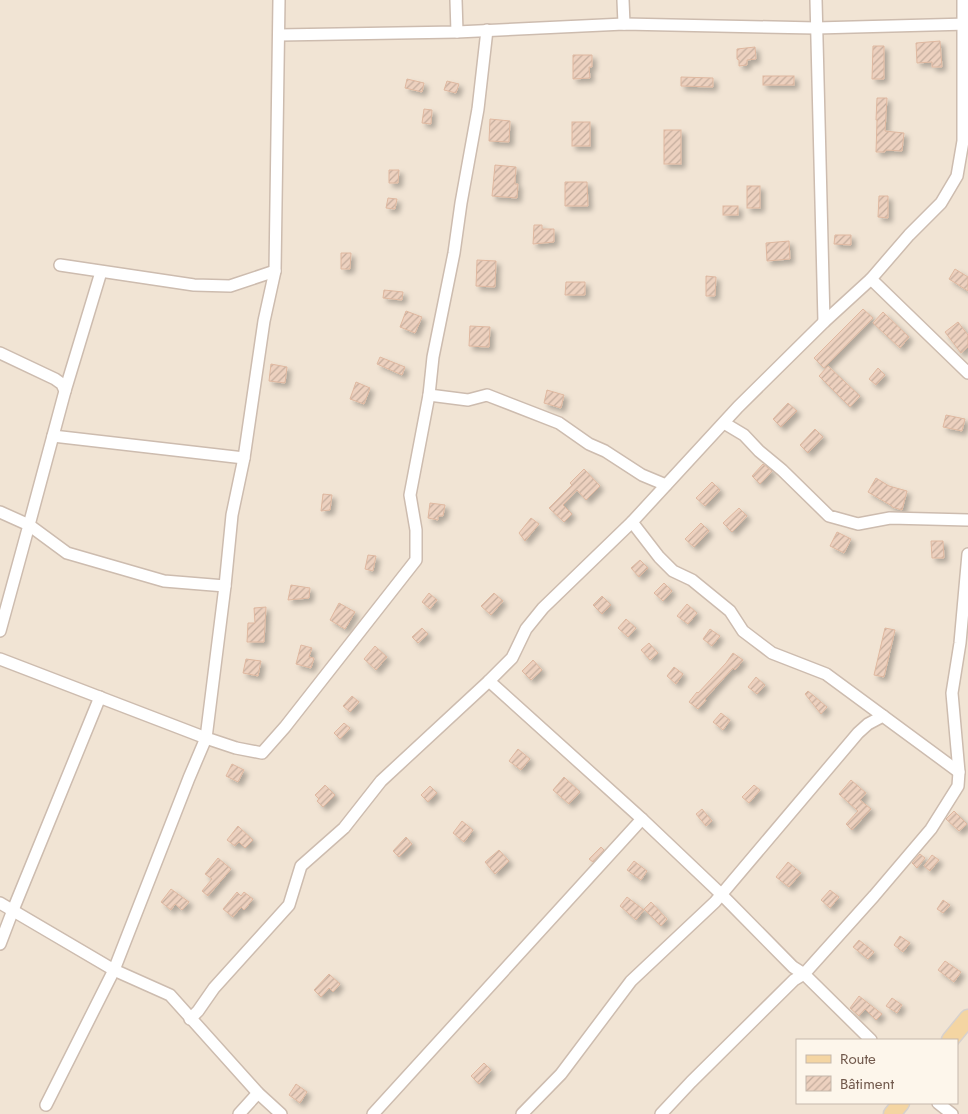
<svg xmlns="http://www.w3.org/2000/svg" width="968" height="1114" font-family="Jost,sans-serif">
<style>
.residential{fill:#f1e4d4;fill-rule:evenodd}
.building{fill:url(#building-hatch);stroke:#dfb8a0;filter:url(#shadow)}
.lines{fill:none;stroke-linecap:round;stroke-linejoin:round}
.street-casing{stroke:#cdbcaf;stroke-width:14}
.primary-casing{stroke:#d7d1cd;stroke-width:19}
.street{stroke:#fff;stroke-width:11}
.primary{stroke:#f4d5a2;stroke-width:16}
</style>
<defs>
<pattern id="building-hatch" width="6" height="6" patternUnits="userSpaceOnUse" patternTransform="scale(1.25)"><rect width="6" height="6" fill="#edd1bf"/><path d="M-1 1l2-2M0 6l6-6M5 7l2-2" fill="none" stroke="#c4ad9d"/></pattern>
<filter id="shadow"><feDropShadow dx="4" dy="4" stdDeviation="2.5" flood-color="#0004"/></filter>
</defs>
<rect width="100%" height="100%" fill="#faf2e5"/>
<!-- residential -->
<path class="residential" d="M0 0H968V1114H0ZM797 1040H957V1103H797Z"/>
<!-- building -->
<g class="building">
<path d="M940 41 942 67H932V62L917 63 916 43Z"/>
<path d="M873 46H884V79H872Z"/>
<path d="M755 47 756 59 747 60V65L739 66V60L737 59V49Z"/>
<path d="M573 55H592V67H589L590 78 573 79Z"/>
<rect x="763" y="76" width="31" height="9"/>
<path d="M681 77 713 78V87L681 86Z"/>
<path d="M407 79 424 83 422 92 405 88Z"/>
<path d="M447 81 459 84 456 93 444 90Z"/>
<path d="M877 98H887L885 131 904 133 902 151 885 150V152H876L877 120H876Z"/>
<path d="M424 109 432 110 431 124 422 123Z"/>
<path d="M490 119 510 121 509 142 489 141Z"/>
<rect x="572" y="122" width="18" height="24"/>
<rect x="664" y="130" width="17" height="34"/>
<path d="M495 165 516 167 515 184H518L517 198 492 196Z"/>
<path d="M389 170H399L398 183H389Z"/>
<path d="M565 182H587L588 206H565Z"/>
<rect x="747" y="186" width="13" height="22"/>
<path d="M879 196H888V218L878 217Z"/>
<path d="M388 198 397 199 395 209 386 208Z"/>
<rect x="723" y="206" width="15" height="9"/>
<path d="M534 225H542V229H554V242L533 244Z"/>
<path d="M835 235H851V245L834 244Z"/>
<path d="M789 241 790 259 767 261 766 243Z"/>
<path d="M341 253H351L350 269H341Z"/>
<path d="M477 260 496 261 495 287 476 286Z"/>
<path d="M955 269 968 277V291L949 279Z"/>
<path d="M706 276 716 277 715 296H706Z"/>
<path d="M566 282H585V295H565Z"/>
<path d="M384 290 403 292 402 300 383 298Z"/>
<path d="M863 309 873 318 824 368 814 358Z"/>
<path d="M406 311 422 317 415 333 400 327Z"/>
<path d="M883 312 909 337 900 348 873 323Z"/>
<path d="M958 322 968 335V347L961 353 945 332Z"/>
<path d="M470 326 490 327 489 347 469 346Z"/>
<path d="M380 357 405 367 402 375 377 364Z"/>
<path d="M271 364 287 367 285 383 269 381Z"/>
<path d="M828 366 860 396 850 407 819 376Z"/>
<path d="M878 368 885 375 876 385 869 379Z"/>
<path d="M356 382 370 388 364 404 350 399Z"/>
<path d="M547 390 564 395 561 408 544 403Z"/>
<path d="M788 403 797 411 781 427 773 419Z"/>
<path d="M946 415 965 419 962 431 943 427Z"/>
<path d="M815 429 823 437 808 453 800 445Z"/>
<path d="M763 464 772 471 760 484 752 476Z"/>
<path d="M584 469 600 486 586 500 577 490 563 505 572 514 564 522 549 508 572 485 570 483Z"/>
<path d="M876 478 889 486 907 491 902 510 892 507V506L868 492Z"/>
<path d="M712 482 720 490 705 506 696 498Z"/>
<path d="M323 494 332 495 330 510 321 511Z"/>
<path d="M430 503 445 505 443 516H438V520L428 518Z"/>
<path d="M739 508 747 516 732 532 723 523Z"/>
<path d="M531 518 539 524 525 541 519 533Z"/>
<path d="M701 523 709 531 694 547 685 539Z"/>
<path d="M837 532 851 539 844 553 830 546Z"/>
<path d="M931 541H943L944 558H932Z"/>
<path d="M368 555 376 556 373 571 365 569Z"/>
<path d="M640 560 648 568 639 577 631 568Z"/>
<path d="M664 583 672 591 663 601 654 593Z"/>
<path d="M291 585 310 588 309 598 288 600Z"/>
<path d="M429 593 437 600 430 609 422 602Z"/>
<path d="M494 593 503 601 491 615 481 606Z"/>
<path d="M602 596 611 605 602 614 593 605Z"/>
<path d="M339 603 355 612 345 629 330 620Z"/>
<path d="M687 604 697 613 688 624 677 616Z"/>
<path d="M266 607 264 642H247L248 623H255L254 608Z"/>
<path d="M626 619 636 628 628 637 618 628Z"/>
<path d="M422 628 428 634 418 643 412 637Z"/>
<path d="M885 628 895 630 884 677 874 675Z"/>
<path d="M710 629 720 636 712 646 703 639Z"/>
<path d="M649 643 658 653 650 660 641 650Z"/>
<path d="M301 645 312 648 309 657 314 658 311 668 296 664Z"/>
<path d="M375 646 387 657 376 670 364 659Z"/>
<path d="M733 653 743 660 735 670 733 668 705 699 706 700 698 709 689 702 697 692 698 693 726 663Z"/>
<path d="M246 659 261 661 258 676 243 673Z"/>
<path d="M533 660 542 670 531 680 522 671Z"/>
<path d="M674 667 683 674 676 684 667 676Z"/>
<path d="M756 677 765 685 757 694 748 687Z"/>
<path d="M808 691 827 707 821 714 805 694Z"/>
<path d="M352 696 359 702 350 712 343 706Z"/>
<path d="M721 713 730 720 723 730 713 722Z"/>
<path d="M344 723 350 728 340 739 334 733Z"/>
<path d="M518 749 530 759 521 770 509 761Z"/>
<path d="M232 764 244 770 238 782 226 776Z"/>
<path d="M564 777 580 792 569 804 553 790Z"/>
<path d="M851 780 866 793 860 800 871 809 852 830 846 824 858 811 839 794Z"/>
<path d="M325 785 335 795 323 807 317 801 319 799 315 795Z"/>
<path d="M754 785 760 790 749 803 742 797Z"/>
<path d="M430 786 437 793 428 802 421 795Z"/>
<path d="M702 809 712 821 706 826 696 814Z"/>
<path d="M954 811 967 824 959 831 946 819Z"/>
<path d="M462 821 473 830 464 842 453 833Z"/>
<path d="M238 826 253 840 245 848 239 842 235 846 227 840Z"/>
<path d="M406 837 412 844 399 857 393 851Z"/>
<path d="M601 847 604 850 593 862 589 859Z"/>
<path d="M499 850 509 861 495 874 485 862Z"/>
<path d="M920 854 925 858 917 868 912 863Z"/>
<path d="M932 855 939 860 930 871 924 866Z"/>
<path d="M218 858 231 869 208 896 202 891 212 879 205 874Z"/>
<path d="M634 861 647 871 641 880 627 870Z"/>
<path d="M788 862 801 873 789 887 776 877Z"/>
<path d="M171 889 189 902 182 910 175 904 171 910 161 902Z"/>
<path d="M830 890 839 897 830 908 821 900Z"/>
<path d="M237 892 241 896 244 892 253 899 244 910 241 907 233 917 223 909Z"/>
<path d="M627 897 644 910 636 920 620 906Z"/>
<path d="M943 900 950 905 943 913 937 909Z"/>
<path d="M651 902 667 919 661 926 644 909Z"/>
<path d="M900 936 910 943 903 952 894 945Z"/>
<path d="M859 940 874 952 868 959 853 947Z"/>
<path d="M945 961 961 972 954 982 938 970Z"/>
<path d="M329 974 340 984 333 992 329 988 321 997 314 990Z"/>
<path d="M859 996 882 1014 876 1020 865 1009 859 1016 850 1008Z"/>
<path d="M892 998 902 1005 897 1013 886 1006Z"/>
<path d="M484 1063 491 1070 479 1084 471 1076Z"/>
<path d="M296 1084 307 1092 300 1103 289 1095Z"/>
</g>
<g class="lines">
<!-- street casing -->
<g class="street-casing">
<g id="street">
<path d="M456 0 457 32"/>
<path d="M623 0 624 24"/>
<path d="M816 0 824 322"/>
<path d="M279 35 457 32 624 24 816 28 968 24"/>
<path d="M60 265 194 285 230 286 275 271"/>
<path d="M871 279 968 373"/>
<path d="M0 353 55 379 62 384 65 391 29 525 67 553 164 581 225 586"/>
<path d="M65 391 101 272"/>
<path d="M429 395 468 400 487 395 559 423 589 444 605 451 642 475 666 485"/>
<path d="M724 423 744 435 759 451 782 470 829 516 858 524 890 518 968 520"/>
<path d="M53 436 244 458"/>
<path d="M0 512 29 525 0 631"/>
<path d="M632 522 659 557 673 571 692 580 730 611 743 631 772 653 826 674 883 716"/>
<path d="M0 659 206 738 236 748 262 753 285 727 416 560V530L410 495 429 395 433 357 454 253 461 203 478 109 487 30"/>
<path d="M489 681 642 819 721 894 793 967 804 974 871 1040"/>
<path d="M0 903 114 970 170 995 258 1093 281 1114"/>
<path d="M0 944 13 910 100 697"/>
<path d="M190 1019 198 1011 214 988 289 905 301 866 344 828 381 781 489 681 512 658 526 629 543 608 632 522 738 407 824 322 871 279 909 235 941 203 957 176 963 141V0"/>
<path d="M938 1103 952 1114"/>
<path d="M46 1105 114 970 189 778 206 738 225 586 232 515 244 458 264 321 275 271 279 0"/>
<path d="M239 1114 258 1093"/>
<path d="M373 1114 642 819"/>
<path d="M522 1114 561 1074 631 981 715 902 858 733 868 724 883 716 959 772"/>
<path d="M661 1114 691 1082 794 980 804 974 874 896 931 829 958 786 959 772 952 693 960 643 968 554"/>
</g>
</g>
<!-- primary casing -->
<g class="primary-casing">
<g id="primary">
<path d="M950 1040 968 1018"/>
<path d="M892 1114 901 1103"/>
</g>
</g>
<!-- street -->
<use href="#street" class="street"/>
<!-- primary -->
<use href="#primary" class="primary"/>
</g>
<!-- legend -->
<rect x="796" y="1039" width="162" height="65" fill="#fdf6eb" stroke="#c5b7ab"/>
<rect x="806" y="1055" width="25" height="8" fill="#f4d5a2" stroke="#c5b7ab"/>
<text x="840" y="1064" font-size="15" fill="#71594c">Route</text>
<rect x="806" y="1076" width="25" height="15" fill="url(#building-hatch)" stroke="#c5b7ab"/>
<text x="840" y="1089" font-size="15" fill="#71594c">Bâtiment</text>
</svg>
